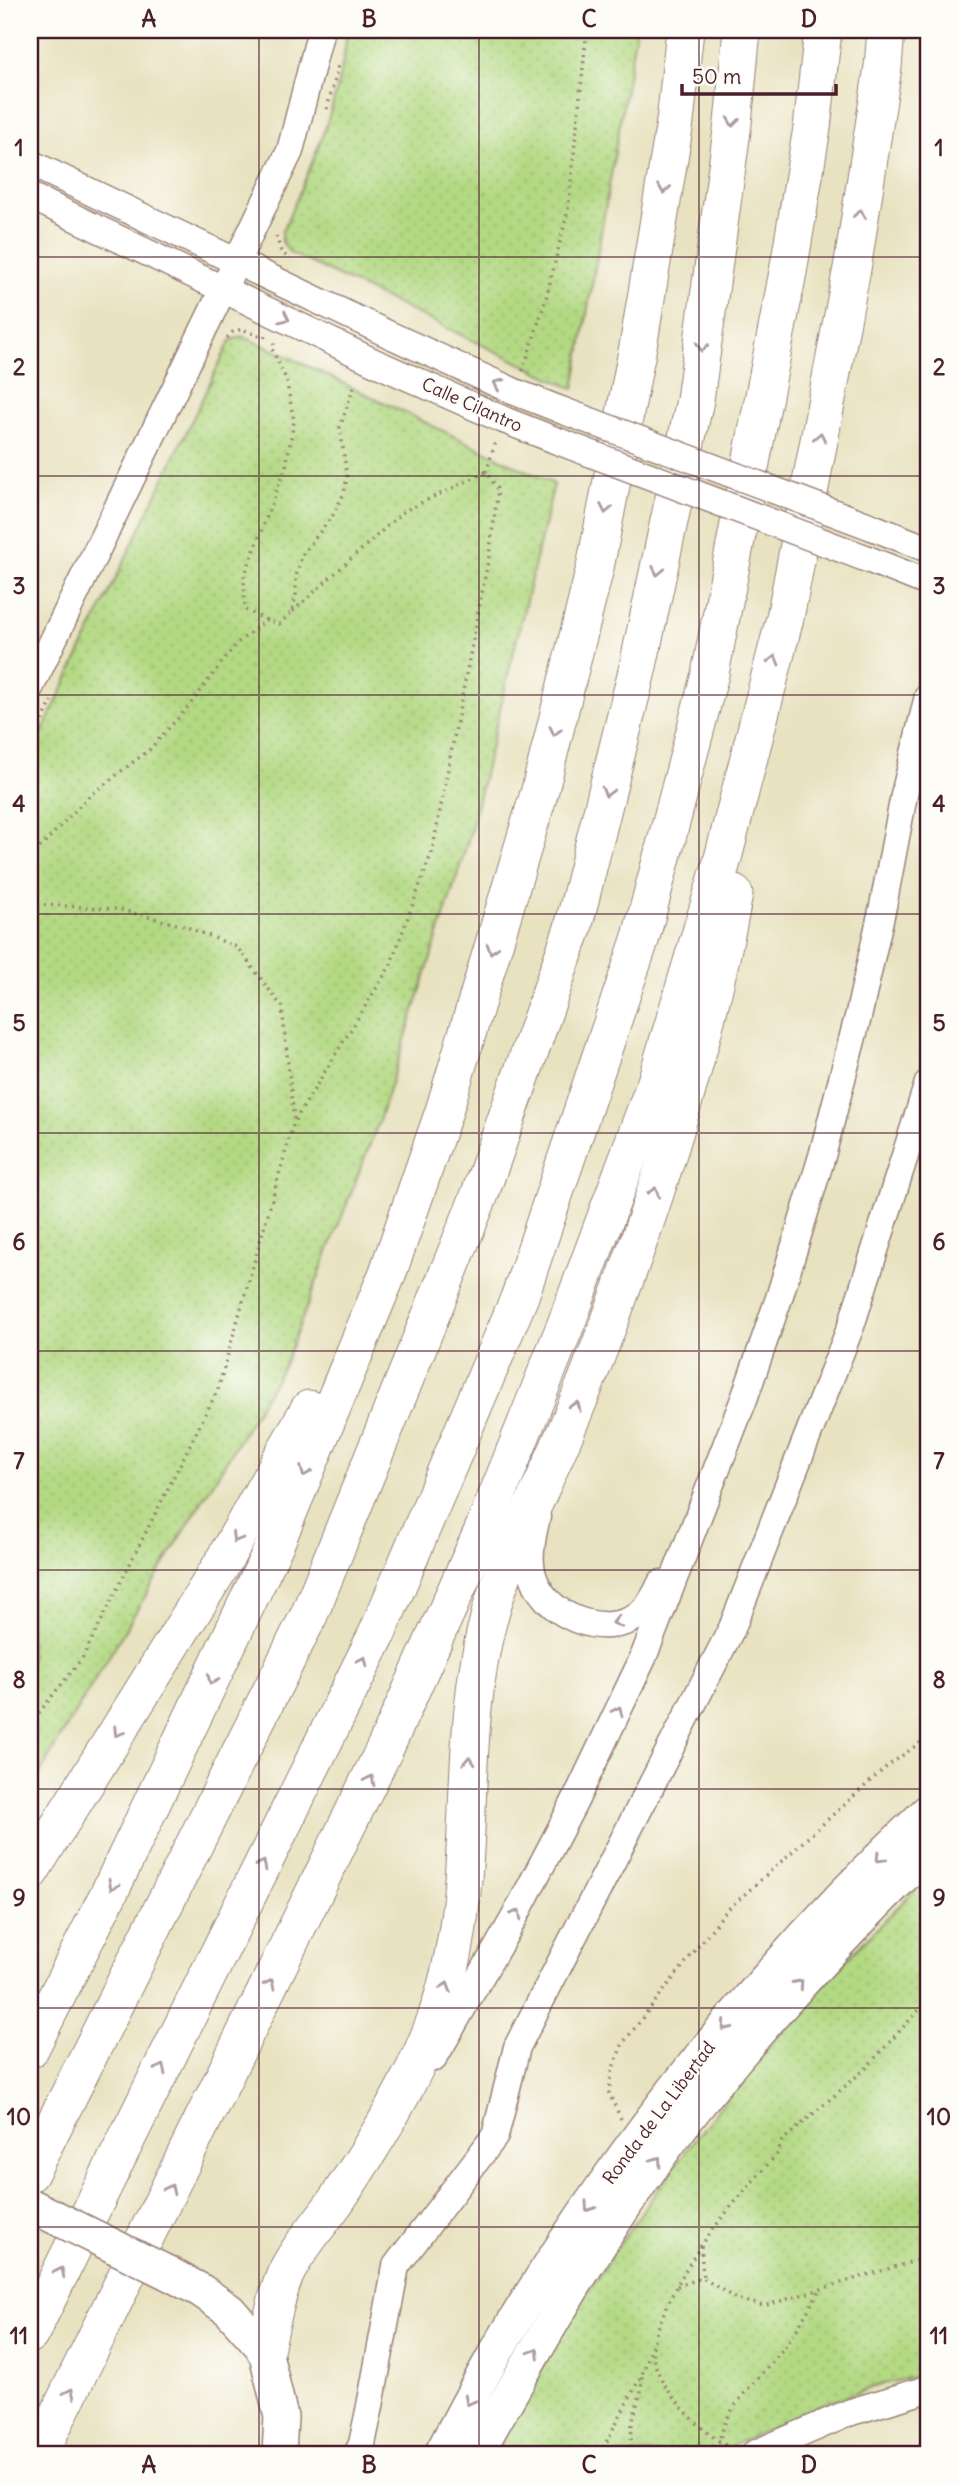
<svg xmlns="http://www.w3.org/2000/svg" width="958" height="2484" font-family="Delius,sans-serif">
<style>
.grass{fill:url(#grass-dots);stroke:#7e7c57;stroke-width:2}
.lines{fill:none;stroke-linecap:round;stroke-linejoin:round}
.minor-casing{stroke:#998076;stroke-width:29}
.major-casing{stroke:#998076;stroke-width:36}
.highway-casing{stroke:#998076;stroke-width:39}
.path{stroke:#998076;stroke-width:3.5;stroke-dasharray:2 5;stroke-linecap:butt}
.minor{stroke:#fff;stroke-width:26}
.major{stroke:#fff;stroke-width:33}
.highway{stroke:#fff;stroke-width:37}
.minor-bridge-casing{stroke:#998076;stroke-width:29;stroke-linecap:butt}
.major-bridge-casing{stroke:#998076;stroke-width:36;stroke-linecap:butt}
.minor-bridge{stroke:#fff;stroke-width:26}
.major-bridge{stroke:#fff;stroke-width:33}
.oneway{stroke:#ae9aa0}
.grid{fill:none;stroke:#4a1f2b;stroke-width:2;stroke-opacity:0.55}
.labels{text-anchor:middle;stroke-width:5;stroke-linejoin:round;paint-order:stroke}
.street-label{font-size:18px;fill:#4a1f2b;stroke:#fdfcf7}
.neatline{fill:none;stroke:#4a1f2b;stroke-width:2.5}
.grid-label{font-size:23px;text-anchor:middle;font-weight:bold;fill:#4a1f2b}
</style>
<defs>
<pattern id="grass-dots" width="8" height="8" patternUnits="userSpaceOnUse" patternTransform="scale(1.75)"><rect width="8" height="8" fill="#b3d983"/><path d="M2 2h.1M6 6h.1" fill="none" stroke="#9bba71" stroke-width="1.8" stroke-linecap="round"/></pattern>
</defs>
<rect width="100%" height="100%" fill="#fdfcf7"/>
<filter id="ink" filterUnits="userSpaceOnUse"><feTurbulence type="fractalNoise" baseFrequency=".0143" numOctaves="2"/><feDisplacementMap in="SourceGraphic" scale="14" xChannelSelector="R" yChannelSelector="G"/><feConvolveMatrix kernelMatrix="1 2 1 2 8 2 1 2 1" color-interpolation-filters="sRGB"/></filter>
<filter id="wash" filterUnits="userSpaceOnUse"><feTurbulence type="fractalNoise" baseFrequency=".00686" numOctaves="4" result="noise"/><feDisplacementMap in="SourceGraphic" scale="28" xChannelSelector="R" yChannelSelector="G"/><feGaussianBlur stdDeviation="1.57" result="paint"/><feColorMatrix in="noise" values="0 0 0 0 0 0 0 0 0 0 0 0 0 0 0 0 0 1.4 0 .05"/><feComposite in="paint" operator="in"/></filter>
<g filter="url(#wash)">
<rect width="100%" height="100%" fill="#e8e2c0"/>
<!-- grass -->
<g class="grass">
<path d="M347 30H636L574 389 290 253 282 242V232C311 167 341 102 347 30Z"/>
<path d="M241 336 272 349 554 484 468 841 379 1121 284 1365 57 1743 30 1792V757L230 341Z"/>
<path d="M928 1877V2374L883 2384 817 2406 715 2454H494C518 2411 541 2367 567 2325 669 2161 789 2011 928 1877Z"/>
</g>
</g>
<g filter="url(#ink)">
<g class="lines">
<!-- minor casing -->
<g class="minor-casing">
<g id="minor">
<path d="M30 163 388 334 515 392 561 410"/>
<path d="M30 196 376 363 504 420 555 440"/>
<path d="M872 527 928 549"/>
<path d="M865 558 928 583"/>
<path d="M30 688 290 151 321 30"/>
<path d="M537 1517C533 1533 528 1555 532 1571 540 1614 604 1642 640 1614 650 1606 656 1594 661 1583"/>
<path d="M434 2058 513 1920 575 1801 643 1658 744 1399 779 1298 822 1156 859 1013 883 906 904 795 928 696"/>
<path d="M357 2454 362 2444 370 2406 396 2266 495 2136 517 2047 732 1628 851 1326 928 1083"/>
<path d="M754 2454 851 2412 928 2389"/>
</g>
</g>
<!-- major casing -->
<g class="major-casing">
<g id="major">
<path d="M168 2273 200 2290 229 2310 265 2350 281 2417 279 2454"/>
<path d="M441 2454C459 2420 477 2385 496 2352 613 2153 760 1969 928 1811"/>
<path d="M476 2454C543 2337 610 2217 694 2110 766 2018 845 1933 928 1852"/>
</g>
</g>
<!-- highway casing -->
<g class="highway-casing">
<g id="highway">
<path d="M30 1872 219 1569 309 1409"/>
<path d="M30 2049 110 1891 277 1540 387 1275 444 1111 540 790 595 568 639 341 675 122 685 30"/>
<path d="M30 2173 309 1615 480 1194 573 928 637 671 695 400 733 123 742 30"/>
<path d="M30 2334 377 1634 520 1296 641 937 710 674 788 272 812 128 823 30"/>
<path d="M265 2350C271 2325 275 2299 285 2275 298 2247 321 2223 338 2198 375 2143 412 2083 435 2021 484 1887 452 1749 490 1614 501 1574 519 1536 536 1499 554 1459 572 1418 588 1377 650 1221 703 1059 734 894"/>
<path d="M39 2454 386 1746 484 1528 568 1319 656 1082 722 862 785 618 853 263 883 67 886 30"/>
</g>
</g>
<!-- path -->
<g class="path">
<path d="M327 109 338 66"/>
<path d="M276 236 281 251 289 259"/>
<path d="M227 338 233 332 242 329 264 338 265 336"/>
<path d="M523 371 545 302 568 210 587 30"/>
<path d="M486 472 496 441"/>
<path d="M266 620 245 610 244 577 286 466 294 421 286 379 272 349 274 343"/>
<path d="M30 746 52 701"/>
<path d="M30 858 88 797 149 750 189 706 236 644 266 620 279 624 292 612 296 595V576L302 555 333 515 344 493 347 477 340 427 355 383"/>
<path d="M30 904 118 909 184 926 237 947 282 1007 294 1120"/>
<path d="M30 1724 83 1657 218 1389 294 1122 390 966 432 852 489 556 498 490 486 472 404 511 292 612"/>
<path d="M621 2119 609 2093 612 2070 623 2043 725 1912 885 1768 928 1737"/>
<path d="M701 2246 703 2278"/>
<path d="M677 2286 703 2278 736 2299 764 2306 928 2257"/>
<path d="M732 2448C714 2440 700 2426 686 2412 672 2397 657 2377 653 2357 651 2343 658 2328 663 2315 690 2250 731 2206 777 2154L782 2141 865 2069 928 2000"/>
<path d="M600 2454 643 2372 653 2343"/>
<path d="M630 2454 632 2423 641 2391 642 2374"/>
<path d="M693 2454 707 2451 720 2442C723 2407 766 2372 786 2345 799 2328 809 2308 820 2289"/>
</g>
<!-- minor -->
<use href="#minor" class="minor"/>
<!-- major -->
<use href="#major" class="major"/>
<!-- highway -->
<use href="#highway" class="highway"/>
<!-- minor-bridge casing -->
<g class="minor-bridge-casing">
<g id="minor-bridge">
<path d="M561 410 872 527"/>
<path d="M555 440 865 558"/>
</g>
</g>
<!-- major-bridge casing -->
<g class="major-bridge-casing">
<path id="major-bridge" d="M30 2205 168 2273"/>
</g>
<!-- minor-bridge -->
<use href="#minor-bridge" class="minor-bridge"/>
<!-- major-bridge -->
<use href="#major-bridge" class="major-bridge"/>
</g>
<!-- one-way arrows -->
<defs><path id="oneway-chevron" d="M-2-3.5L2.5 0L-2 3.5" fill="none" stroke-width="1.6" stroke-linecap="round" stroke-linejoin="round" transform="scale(1.75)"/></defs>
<g class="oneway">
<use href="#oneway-chevron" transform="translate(733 122) rotate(97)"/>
<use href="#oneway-chevron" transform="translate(664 189) rotate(99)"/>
<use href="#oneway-chevron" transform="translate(860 214) rotate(-81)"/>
<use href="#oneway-chevron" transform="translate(285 318) rotate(26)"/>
<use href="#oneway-chevron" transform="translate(702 347) rotate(98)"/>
<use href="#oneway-chevron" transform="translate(498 384) rotate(-155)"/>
<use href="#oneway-chevron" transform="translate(820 437) rotate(-79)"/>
<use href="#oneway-chevron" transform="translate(606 509) rotate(101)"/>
<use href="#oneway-chevron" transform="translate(658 571) rotate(102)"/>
<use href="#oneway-chevron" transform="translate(774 660) rotate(-75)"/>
<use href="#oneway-chevron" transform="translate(555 731) rotate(104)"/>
<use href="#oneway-chevron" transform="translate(607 792) rotate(104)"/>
<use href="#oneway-chevron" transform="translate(492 949) rotate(107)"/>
<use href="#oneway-chevron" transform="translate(654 1192) rotate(-72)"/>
<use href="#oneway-chevron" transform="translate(576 1406) rotate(-67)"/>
<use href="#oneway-chevron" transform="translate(305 1472) rotate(113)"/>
<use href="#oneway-chevron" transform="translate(236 1538) rotate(120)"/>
<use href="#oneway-chevron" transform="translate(617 1622) rotate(167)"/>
<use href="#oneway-chevron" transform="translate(363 1661) rotate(-64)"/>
<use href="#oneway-chevron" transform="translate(212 1680) rotate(115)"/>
<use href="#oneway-chevron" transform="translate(618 1711) rotate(-65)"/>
<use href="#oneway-chevron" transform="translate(118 1732) rotate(122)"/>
<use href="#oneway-chevron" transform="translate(469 1761) rotate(-88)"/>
<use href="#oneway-chevron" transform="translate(370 1780) rotate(-64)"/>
<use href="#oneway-chevron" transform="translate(880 1858) rotate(134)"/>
<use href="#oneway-chevron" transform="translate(262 1865) rotate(-64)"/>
<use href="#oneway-chevron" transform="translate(113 1885) rotate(116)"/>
<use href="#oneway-chevron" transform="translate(517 1914) rotate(-62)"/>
<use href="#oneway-chevron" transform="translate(270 1984) rotate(-64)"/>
<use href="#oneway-chevron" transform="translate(799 1984) rotate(-48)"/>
<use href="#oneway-chevron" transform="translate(446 1987) rotate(-73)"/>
<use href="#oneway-chevron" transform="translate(726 2026) rotate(131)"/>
<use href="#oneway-chevron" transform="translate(161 2069) rotate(-64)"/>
<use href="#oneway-chevron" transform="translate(657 2161) rotate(-54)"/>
<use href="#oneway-chevron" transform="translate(170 2189) rotate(-64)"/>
<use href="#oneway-chevron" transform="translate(589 2207) rotate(124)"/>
<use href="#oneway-chevron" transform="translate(60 2272) rotate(-64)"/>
<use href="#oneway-chevron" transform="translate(535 2353) rotate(-58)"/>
<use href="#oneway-chevron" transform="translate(70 2393) rotate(-64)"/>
<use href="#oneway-chevron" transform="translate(469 2401) rotate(118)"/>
</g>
</g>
<!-- grid -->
<path class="grid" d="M259 30V2454M479 30V2454M699 30V2454M30 257H928M30 476H928M30 695H928M30 914H928M30 1133H928M30 1351H928M30 1570H928M30 1789H928M30 2008H928M30 2227H928"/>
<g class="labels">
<!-- street labels -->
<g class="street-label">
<text transform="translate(472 405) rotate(24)" y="6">Calle Cilantro</text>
<text transform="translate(659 2113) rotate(-53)" y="6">Ronda de La Libertad</text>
</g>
</g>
<!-- margin -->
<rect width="958" height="2484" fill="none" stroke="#fdfcf7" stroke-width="77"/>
<!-- scale -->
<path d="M682 84v10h154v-10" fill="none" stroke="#4a1f2b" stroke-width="3.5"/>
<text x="692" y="84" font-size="21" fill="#4a1f2b" stroke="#fdfcf7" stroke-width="5" paint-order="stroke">50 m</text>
<rect x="38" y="38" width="882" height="2408" class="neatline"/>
<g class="grid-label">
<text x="149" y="27">A</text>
<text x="369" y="27">B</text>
<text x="589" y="27">C</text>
<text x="809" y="27">D</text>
<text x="19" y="156">1</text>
<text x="939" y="156">1</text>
<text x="19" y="375">2</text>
<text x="939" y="375">2</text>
<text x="19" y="594">3</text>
<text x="939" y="594">3</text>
<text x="19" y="812">4</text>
<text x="939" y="812">4</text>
<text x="19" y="1031">5</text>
<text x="939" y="1031">5</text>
<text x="19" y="1250">6</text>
<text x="939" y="1250">6</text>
<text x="19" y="1469">7</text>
<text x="939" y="1469">7</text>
<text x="19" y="1688">8</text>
<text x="939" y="1688">8</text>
<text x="19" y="1906">9</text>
<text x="939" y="1906">9</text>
<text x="19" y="2125">10</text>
<text x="939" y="2125">10</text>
<text x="19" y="2344">11</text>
<text x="939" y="2344">11</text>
<text x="149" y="2473">A</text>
<text x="369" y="2473">B</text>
<text x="589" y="2473">C</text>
<text x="809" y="2473">D</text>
</g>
</svg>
